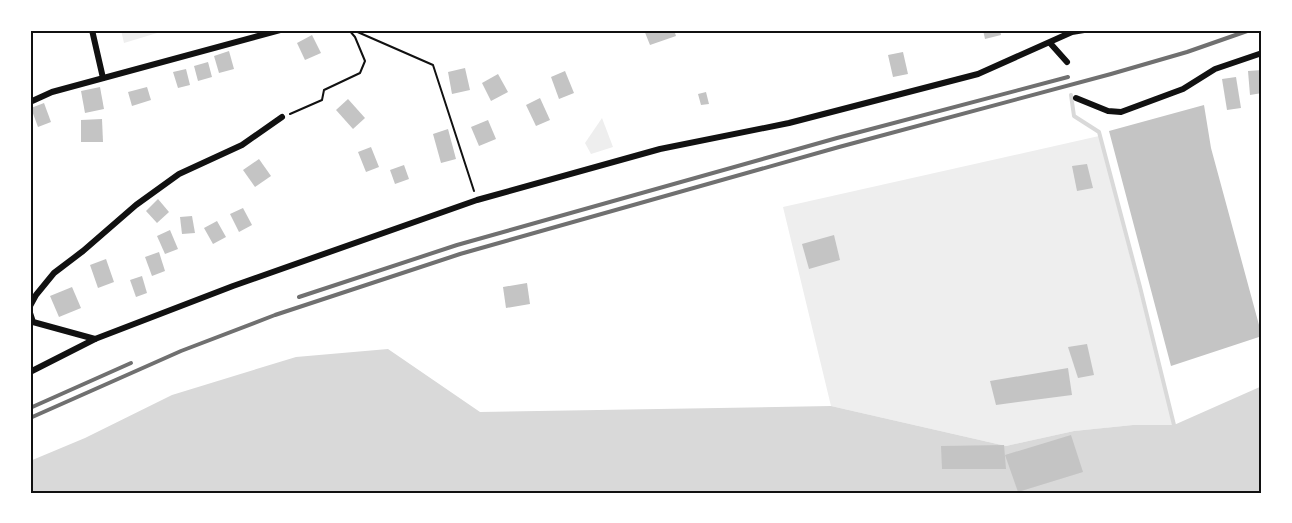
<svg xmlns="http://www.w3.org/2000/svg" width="1292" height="523" font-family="'Open Sans',sans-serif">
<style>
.green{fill:#eee}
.water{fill:#d9d9d9}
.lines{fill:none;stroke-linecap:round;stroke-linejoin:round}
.stream{stroke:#d9d9d9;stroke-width:4}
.building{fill:#c4c4c4}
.path{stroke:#111;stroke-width:2}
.minor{stroke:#111;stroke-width:6}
.rail{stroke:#707070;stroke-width:4}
.neatline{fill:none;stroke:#111;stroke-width:2}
</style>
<rect width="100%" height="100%" fill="#fff"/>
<!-- green -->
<g class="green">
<path d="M121 30H167L124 43Z"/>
<path d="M602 118 613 147 591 154 585 143Z"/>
<path d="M1099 136 1174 425H1133L1074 431 1006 446 831 406 783 207Z"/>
</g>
<!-- water -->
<path class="water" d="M388 349 480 412 831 406 1006 446 1074 431 1133 425H1174L1262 386V493H30V461L85 438 172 395 296 357Z"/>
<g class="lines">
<!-- stream -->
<path class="stream" d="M1071 95 1074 116 1099 132 1140 287 1174 425"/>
</g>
<!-- building -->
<g class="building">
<path d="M644 30H674L676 36 650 45Z"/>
<path d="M983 30H1000L1001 35 985 39Z"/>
<path d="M312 35 321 53 305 60 297 43Z"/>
<path d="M229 51 234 69 219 73 214 56Z"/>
<path d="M903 52 908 74 893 77 888 55Z"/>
<path d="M208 62 212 77 198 81 194 66Z"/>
<path d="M465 68 470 90 452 94 448 72Z"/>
<path d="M186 69 190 85 178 88 173 72Z"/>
<path d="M1262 70V93L1250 95 1248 71Z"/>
<path d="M565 71 574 93 559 99 551 77Z"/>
<path d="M498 74 508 92 491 101 482 83Z"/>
<path d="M1236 77 1241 108 1227 110 1222 79Z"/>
<path d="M100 87 104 109 85 113 81 91Z"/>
<path d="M147 87 151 100 132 106 128 92Z"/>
<path d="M706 92 709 104 701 105 698 94Z"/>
<path d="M540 98 550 120 536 126 526 105Z"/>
<path d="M348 99 365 118 353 129 336 110Z"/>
<path d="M44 103 51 122 38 127 31 108Z"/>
<path d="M1204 105 1211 148 1262 336 1171 366 1109 131Z"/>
<path d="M102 119 103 142H81V120Z"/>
<path d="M488 120 496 139 479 146 471 127Z"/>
<path d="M448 129 456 159 441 163 433 134Z"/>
<path d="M371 147 379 167 366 172 358 152Z"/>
<path d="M259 159 271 176 255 187 243 170Z"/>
<path d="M1087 164 1093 188 1077 191 1072 166Z"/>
<path d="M404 165 409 179 395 184 390 170Z"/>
<path d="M158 199 169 212 157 223 146 211Z"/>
<path d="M243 208 252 225 239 232 230 214Z"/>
<path d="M192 216 195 233 182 234 180 217Z"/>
<path d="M217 221 226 237 213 244 204 228Z"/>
<path d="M170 230 178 249 165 254 157 236Z"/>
<path d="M834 235 840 260 809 269 802 244Z"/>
<path d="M159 252 165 271 152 276 145 257Z"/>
<path d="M106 259 114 282 98 288 90 265Z"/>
<path d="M142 276 147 293 136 297 130 280Z"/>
<path d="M527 283 530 304 506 308 503 287Z"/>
<path d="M72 287 81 308 59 317 50 296Z"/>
<path d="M1087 344 1094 375 1078 378 1068 347Z"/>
<path d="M1068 368 1072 395 996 405 990 381Z"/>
<path d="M1071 435 1083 472 1018 492 1005 455Z"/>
<path d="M1004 445 1006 469H942L941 446Z"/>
</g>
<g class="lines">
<!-- path -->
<g class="path">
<path d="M353 30 433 65 474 191"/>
<path d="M290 114 322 100 324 90 360 73 365 61 355 37 349 30"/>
</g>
<!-- minor -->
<g class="minor">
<path d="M92 30 103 78"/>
<path d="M1050 43 1067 62"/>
<path d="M1076 98 1108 111 1121 112 1183 89 1215 69 1262 53"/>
<path d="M30 102 52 92 280 30"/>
<path d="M30 306 36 295 54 273 83 251 136 205 179 174 242 145 282 117"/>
<path d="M30 313 33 322 95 339"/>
<path d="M30 372 95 339 233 286 477 200 660 149 789 123 978 74 1072 32 1084 30"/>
</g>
<!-- rail -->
<g class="rail">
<path d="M299 297 457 245 837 138 1068 77"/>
<path d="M30 408 131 363"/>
<path d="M30 418 181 351 275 315 460 254 839 147 1111 74 1187 52 1250 30"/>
</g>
</g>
<!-- border -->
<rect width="1292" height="523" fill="none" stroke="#ffffff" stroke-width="63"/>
<rect x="32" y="32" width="1228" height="460" class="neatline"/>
</svg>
